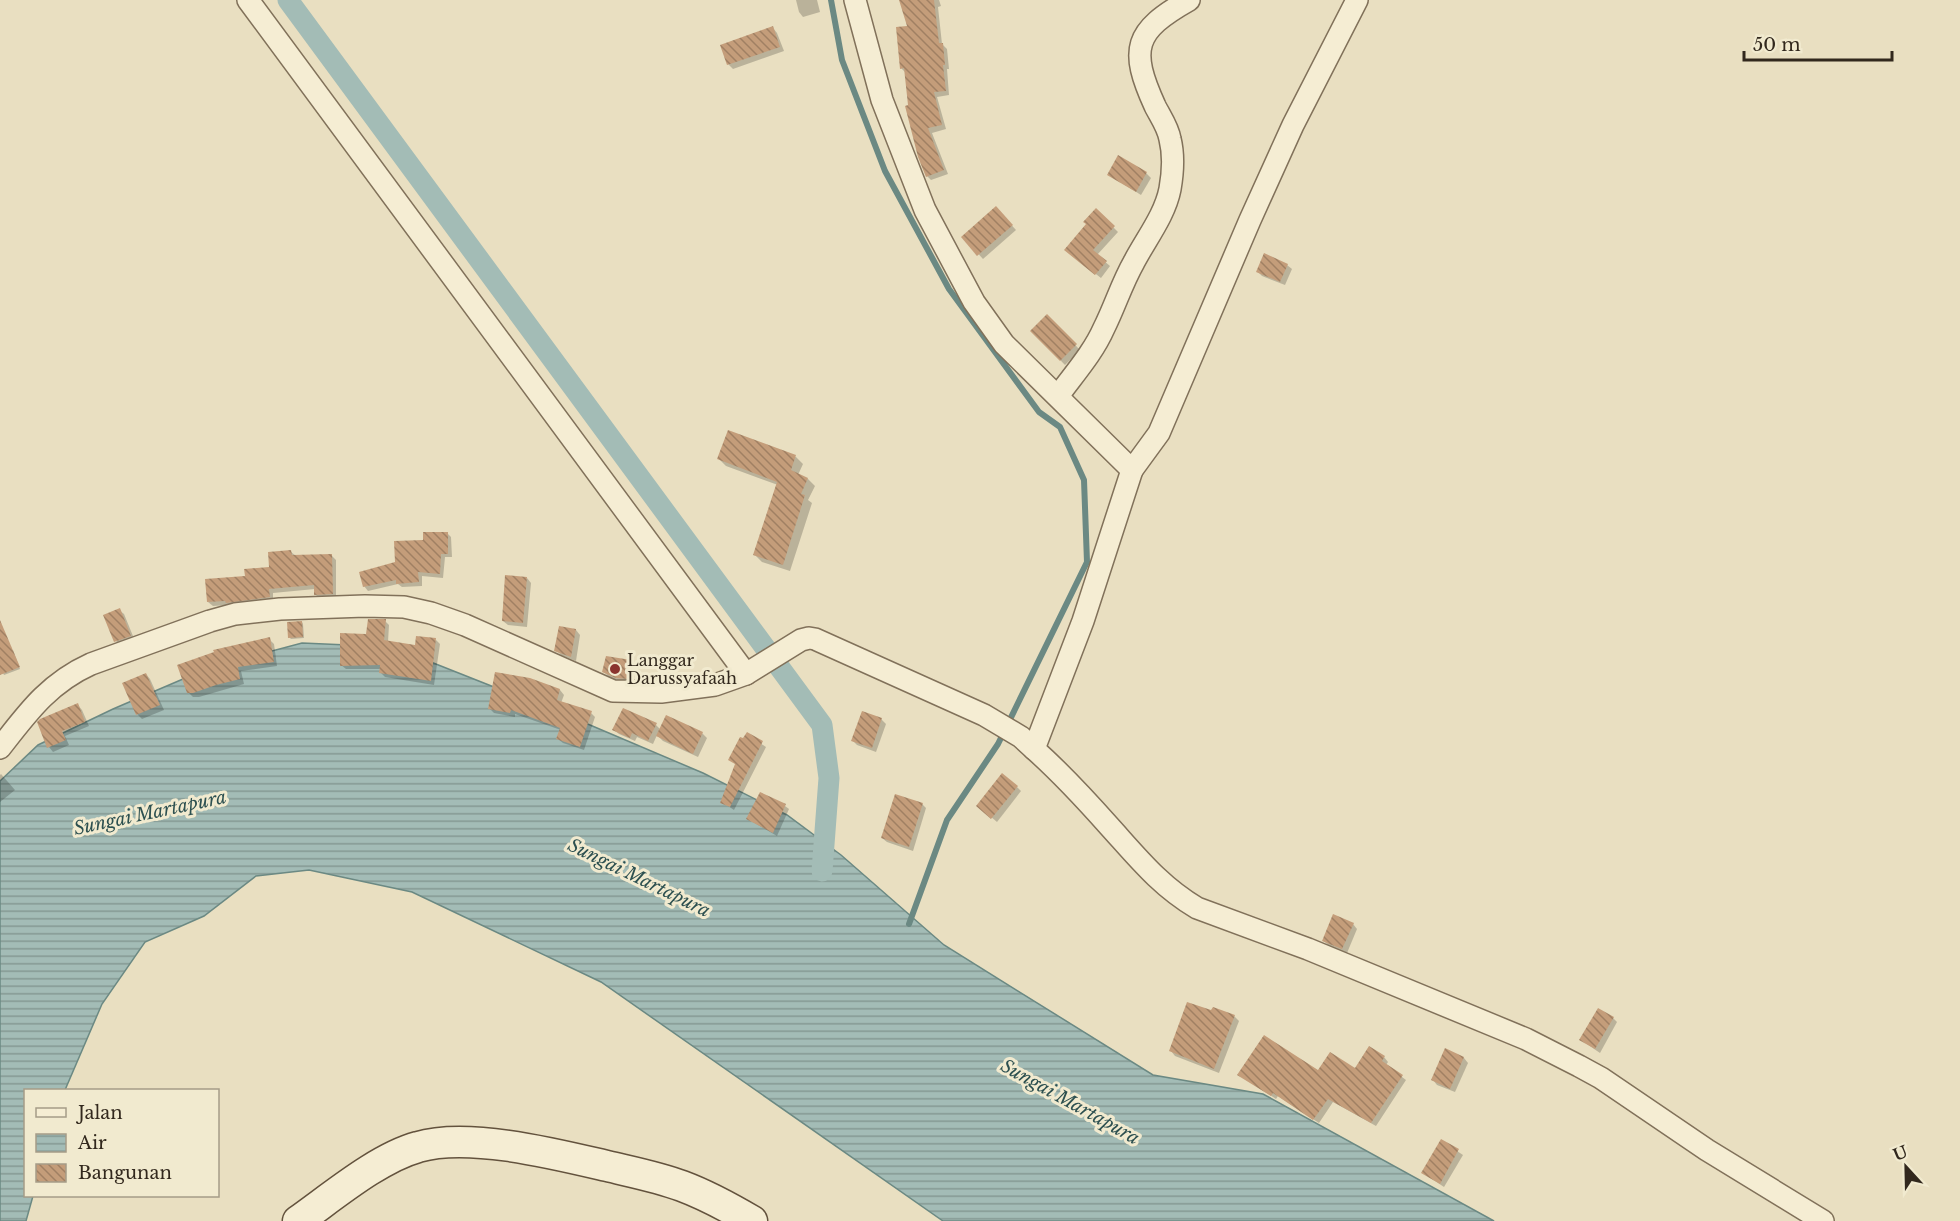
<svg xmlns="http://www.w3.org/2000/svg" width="1960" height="1221" font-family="'Libre Baskerville',serif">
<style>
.water{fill:url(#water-rules);stroke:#6b8983;stroke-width:1.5}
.shadow{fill:#0003}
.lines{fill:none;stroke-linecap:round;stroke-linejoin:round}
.stream{stroke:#6b8983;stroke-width:6}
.canal{stroke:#a3bcb6;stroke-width:21}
.building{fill:url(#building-back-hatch)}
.street-casing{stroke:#81715a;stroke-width:24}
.secondary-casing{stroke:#63523d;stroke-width:33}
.street{stroke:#f5edd3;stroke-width:21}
.secondary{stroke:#f5edd3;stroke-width:30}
.poi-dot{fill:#8a342f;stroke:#f1eacf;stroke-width:2}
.labels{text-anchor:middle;stroke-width:6;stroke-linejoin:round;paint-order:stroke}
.poi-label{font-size:16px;fill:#32281d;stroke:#f1eacf;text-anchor:start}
.water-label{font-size:18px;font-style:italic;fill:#2d5050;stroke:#f1eacf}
</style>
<defs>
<pattern id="water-rules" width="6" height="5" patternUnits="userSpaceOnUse" patternTransform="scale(1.5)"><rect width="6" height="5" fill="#a3bcb6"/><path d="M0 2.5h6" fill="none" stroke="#859993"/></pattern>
<pattern id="building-back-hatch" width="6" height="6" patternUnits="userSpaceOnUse" patternTransform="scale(1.5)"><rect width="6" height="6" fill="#c49d7a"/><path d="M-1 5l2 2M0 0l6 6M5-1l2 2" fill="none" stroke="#a08063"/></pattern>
</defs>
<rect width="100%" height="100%" fill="#e9dfc1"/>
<!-- water -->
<path class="water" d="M302 643 393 647 590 725 703 773 787 815 841 855 944 945 1153 1075 1263 1094 1494 1221H943L601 982 412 892 309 870 256 876 204 916 145 942 102 1004 65 1090H26V1196H33L26 1221H0V781L38 745 113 709 211 667Z"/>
<!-- shadow -->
<g class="shadow">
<path d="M796 0H817L820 12 803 17 799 12Z"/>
<path d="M900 0H939L941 6 938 7 942 44 947 49 949 69H947L949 95 937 97 946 129 932 133 948 174 931 180 927 176 910 106 906 73 901 68 909 27Z"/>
<path d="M773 28 777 33 784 51 733 69 728 64Z"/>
<path d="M1146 173 1151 178 1141 195 1109 175Z"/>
<path d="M996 208 1016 230 983 259 963 237Z"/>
<path d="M1096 210 1118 232 1097 255 1110 266 1101 278 1070 254Z"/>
<path d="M1287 265 1292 269 1285 285 1262 276 1257 271Z"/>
<path d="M1047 316 1080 350 1065 365 1032 331Z"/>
<path d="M729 432 796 457 803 464 798 475 808 479 815 486 808 500 812 503 790 571 762 562 755 555 778 485 726 466 719 459Z"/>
<path d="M447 533 451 537 452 557H445L443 578 422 576V586L402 587 398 584 368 591 364 586 424 541Z"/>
<path d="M291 552 296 556 331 555 336 560V598L320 599 315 594V589L273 593V601L231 607 229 605 213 606 208 602 246 577 271 568Z"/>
<path d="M527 578 531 583 527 627 508 625 503 621Z"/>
<path d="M119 610 124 614 135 641 120 646 116 641Z"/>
<path d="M385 621 389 625 388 642 416 647 436 640 440 644 434 685 385 677 381 673V669H346L341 665 368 635Z"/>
<path d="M302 622 303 624 304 638 291 639 289 637Z"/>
<path d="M576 630 580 635 576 661 561 655 556 650Z"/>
<path d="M269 639 274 644 277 666 241 671 244 684 199 697H193L188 692Z"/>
<path d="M13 650 20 669 4 675 0 667V653Z"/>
<path d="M630 662 635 666 632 683 622 682 609 677 604 672Z"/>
<path d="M146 674 150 679 164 710 142 719 138 715 124 684Z"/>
<path d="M530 680 560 690 564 695 561 703 591 713 595 717 584 750 563 743 558 739 561 730 515 714V717L494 713 490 709Z"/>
<path d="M78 705 82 710 89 726 65 736 69 745 53 752 49 747Z"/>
<path d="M862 713 882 720 886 724 876 752 857 745 853 741Z"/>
<path d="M656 725 661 730 702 733 707 738 698 757 663 741 657 735 653 744 637 737 635 741 619 734 614 730Z"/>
<path d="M747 734 766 747 734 810 722 802 737 765 730 760Z"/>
<path d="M1 774 15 790 0 802V775Z"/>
<path d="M1017 787 1021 791 997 822 983 810Z"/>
<path d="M922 804 926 808 913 851 887 842 882 838Z"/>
<path d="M785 806 789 809 777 836 748 819Z"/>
<path d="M1353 924 1357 929 1347 953 1328 945 1323 940Z"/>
<path d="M1234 1016 1239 1021 1219 1073 1175 1056 1171 1051Z"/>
<path d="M1613 1018 1617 1022 1600 1053 1581 1040Z"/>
<path d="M1446 1050 1464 1058 1468 1063 1455 1092 1437 1085 1433 1080Z"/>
<path d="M1384 1057 1388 1062 1386 1065 1406 1080 1376 1126 1333 1102 1319 1123 1278 1096 1276 1099 1239 1075 1355 1071Z"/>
<path d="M1442 1141 1463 1155 1444 1187 1423 1173Z"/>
</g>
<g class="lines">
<!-- stream -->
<path class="stream" d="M831 0 842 60 885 171 949 289 1039 412 1060 427 1084 480 1087 562 998 744 947 820 909 924"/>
<!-- canal -->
<path class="canal" d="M288 0 822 725 829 778 822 871"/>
</g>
<!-- building -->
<g class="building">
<path d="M899 0H934L939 43H943L945 65H943L946 91 934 92 942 125 928 128 944 170 926 177 918 157 905 106 908 105 904 68 900 69 896 27 907 26Z"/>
<path d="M773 26 780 47 727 65 720 45Z"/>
<path d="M1118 155 1147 172 1136 192 1107 175Z"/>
<path d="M996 206 1013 225 977 256 961 237Z"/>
<path d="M1096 208 1115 226 1093 250 1107 261 1095 275 1064 250 1086 224 1083 222Z"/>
<path d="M1264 253 1288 264 1280 282 1256 272Z"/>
<path d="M1047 314 1077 344 1060 361 1030 331Z"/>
<path d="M728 430 796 455 791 470 808 478 801 494 805 495 783 565 753 555 777 482 717 459Z"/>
<path d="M423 532H448V554H441L440 574 418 572 419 582 396 584V580L363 587 359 572 395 562 394 541 423 540Z"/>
<path d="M291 550 292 555 332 554 333 594 314 595V585L269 589 270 597 226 603 225 601 207 602 205 579 245 576 244 569 269 567 268 552Z"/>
<path d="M505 575 527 577 523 623 502 621Z"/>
<path d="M120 608 131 636 114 642 103 615Z"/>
<path d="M368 619H386L384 640 415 645 416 636 436 638 431 681 379 673 380 665 340 666V633L366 634Z"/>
<path d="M0 620 20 667 0 675Z"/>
<path d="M302 621 303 637 288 638 287 622Z"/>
<path d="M559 626 576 629 571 657 554 651Z"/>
<path d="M270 637 274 662 238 667 240 679 216 685 193 693H187L177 665 214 652 213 650Z"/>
<path d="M606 656 631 660 628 679 616 678 602 672Z"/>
<path d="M495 672 530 678 560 689 557 700 592 711 580 747 556 739 560 728 511 710 510 713 488 709Z"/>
<path d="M146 673 160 705 136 715 122 683Z"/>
<path d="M78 703 85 722 62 731 66 740 47 748 37 722 40 719Z"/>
<path d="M623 708 657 723 648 741 632 733 630 738 612 730Z"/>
<path d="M862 711 882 718 872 748 851 741Z"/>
<path d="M666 715 703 732 693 754 656 736Z"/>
<path d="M747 732 763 741 730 807 720 803 735 764 728 760 740 737 743 738Z"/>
<path d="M1002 773 1018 786 991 819 976 806Z"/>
<path d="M760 792 786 804 773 833 746 819Z"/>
<path d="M895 794 923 803 909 847 881 838Z"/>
<path d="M1333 914 1354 923 1342 949 1322 941Z"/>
<path d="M1187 1002 1211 1010 1213 1007 1235 1015 1214 1069 1169 1051Z"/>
<path d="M1598 1008 1614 1017 1595 1049 1579 1040Z"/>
<path d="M1264 1035 1318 1070 1330 1052 1355 1068 1369 1046 1385 1056 1382 1061 1403 1075 1371 1123 1328 1099 1313 1120 1273 1093 1271 1096 1237 1075Z"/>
<path d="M1445 1048 1464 1057 1450 1089 1431 1080Z"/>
<path d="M1441 1139 1459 1149 1440 1184 1421 1173Z"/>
</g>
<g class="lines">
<!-- street casing -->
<g class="street-casing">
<g id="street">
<path d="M248 0 746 674"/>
<path d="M1058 396C1074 374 1093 353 1104 328 1115 306 1122 283 1134 262 1146 239 1165 215 1170 189 1173 172 1174 155 1170 139 1168 127 1160 116 1155 106 1129 49 1134 31 1189 0"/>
<path d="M1132 470 1159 433 1250 220 1293 125 1357 0"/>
<path d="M0 748C28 712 49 683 91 664L210 621 235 614 280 609 365 606 404 607 431 613 465 625 613 691 661 692 715 685 746 674 801 640 809 638 815 639 984 715 1021 737 1034 749 1083 621 1132 470 1004 344 974 302 925 210 882 100 855 0"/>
<path d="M1034 749C1061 773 1085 799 1109 826 1138 858 1160 886 1197 908L1308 949 1526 1039 1579 1066 1601 1078 1707 1150 1823 1221"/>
</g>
</g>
<!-- secondary casing -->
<g class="secondary-casing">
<path id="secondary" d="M298 1221C332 1197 378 1158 418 1147 468 1132 556 1154 607 1166 632 1172 658 1177 682 1186 706 1195 730 1208 752 1221"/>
</g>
<!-- street -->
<use href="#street" class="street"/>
<!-- secondary -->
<use href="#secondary" class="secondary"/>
</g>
<!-- markers -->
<circle class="poi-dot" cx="615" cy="669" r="6"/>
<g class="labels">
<!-- poi labels -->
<g class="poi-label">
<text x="627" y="666">Langgar<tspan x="627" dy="18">Darussyafaah</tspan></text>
</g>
<!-- water labels -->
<g class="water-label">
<text transform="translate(150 813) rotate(-12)" y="6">Sungai Martapura</text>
<text transform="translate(639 878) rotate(26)" y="6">Sungai Martapura</text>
<text transform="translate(1070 1102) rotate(29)" y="6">Sungai Martapura</text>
</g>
</g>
<!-- legend -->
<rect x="24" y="1089" width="195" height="108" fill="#f1eacf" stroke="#a59c88" stroke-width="1.5"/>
<rect x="36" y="1108" width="30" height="9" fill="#f5edd3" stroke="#a59c88" stroke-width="1.5"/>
<text x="78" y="1119" font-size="18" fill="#32281d">Jalan</text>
<rect x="36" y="1134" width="30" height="18" fill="url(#water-rules)" stroke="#a59c88" stroke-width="1.5"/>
<text x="78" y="1149" font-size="18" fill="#32281d">Air</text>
<rect x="36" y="1164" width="30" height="18" fill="url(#building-back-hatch)" stroke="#a59c88" stroke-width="1.5"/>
<text x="78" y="1179" font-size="18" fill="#32281d">Bangunan</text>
<!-- north arrow -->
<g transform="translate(1906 1167) rotate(338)" stroke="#f1eacf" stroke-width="4.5" paint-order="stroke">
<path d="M0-4.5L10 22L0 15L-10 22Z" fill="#32281d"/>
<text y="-9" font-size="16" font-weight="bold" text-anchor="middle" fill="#32281d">U</text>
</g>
<!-- scale -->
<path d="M1744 51v9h148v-9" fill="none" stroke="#32281d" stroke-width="3"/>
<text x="1753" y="51" font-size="18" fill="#32281d" stroke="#f1eacf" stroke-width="4.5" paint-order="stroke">50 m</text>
</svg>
